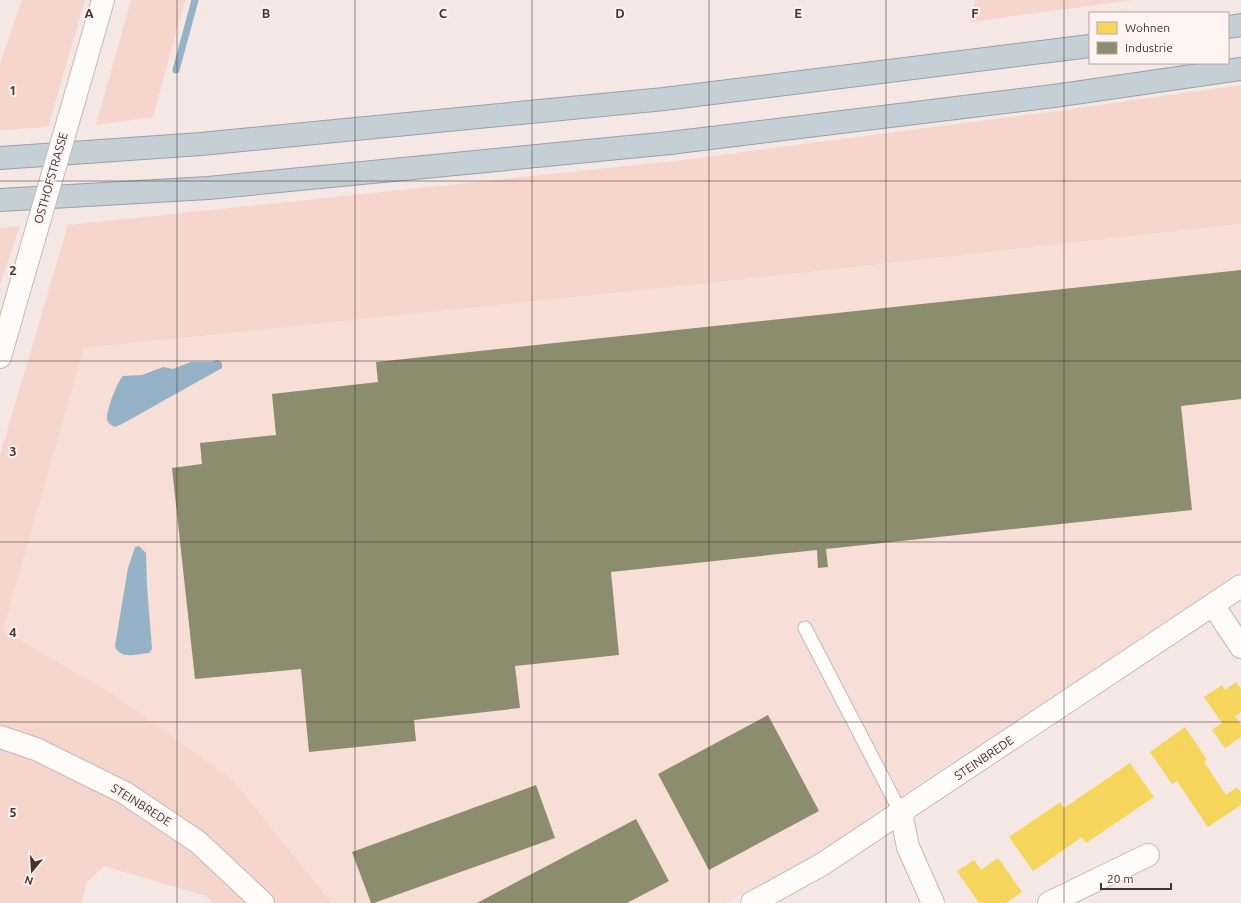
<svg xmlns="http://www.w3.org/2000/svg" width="1241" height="903" font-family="Ubuntu,sans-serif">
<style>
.built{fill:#f7ded6}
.green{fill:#f6d5cc}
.water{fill:#95b2c7}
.homes{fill:#f6d55c}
.industry{fill:#8c8c6e}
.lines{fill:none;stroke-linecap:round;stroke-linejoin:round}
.stream{stroke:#95b2c7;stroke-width:7}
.lane-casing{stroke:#c4b9b5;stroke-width:15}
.street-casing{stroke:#c4b9b5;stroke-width:24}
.secondary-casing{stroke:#c4b9b5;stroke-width:24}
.highway-casing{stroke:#99a0a5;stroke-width:24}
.lane{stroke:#fefbfb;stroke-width:13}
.street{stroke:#fefbfb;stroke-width:22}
.secondary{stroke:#fefbfb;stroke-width:22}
.highway{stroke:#c5d0d6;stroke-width:22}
.secondary-bridge-casing{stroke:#c4b9b5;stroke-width:24;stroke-linecap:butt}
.secondary-bridge{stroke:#fefbfb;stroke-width:22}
.grid{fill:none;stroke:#3f3532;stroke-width:1;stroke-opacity:0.55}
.labels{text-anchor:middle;stroke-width:4;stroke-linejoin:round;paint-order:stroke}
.street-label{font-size:12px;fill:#3f3532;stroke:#fef3f0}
.grid-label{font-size:13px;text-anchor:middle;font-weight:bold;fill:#3f3532;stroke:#fef3f0;stroke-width:4;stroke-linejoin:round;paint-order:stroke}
</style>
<rect width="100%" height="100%" fill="#f5e7e3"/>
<!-- built -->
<path class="built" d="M1241 224V572L893 801 816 856 725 903H332L233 780 116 696 3 630 84 348 692 285Z"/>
<!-- green -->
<g class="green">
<path d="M22 0H85L48 127 0 130V64Z"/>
<path d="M131 0H185L153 117 96 125Z"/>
<path d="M975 0H1132L970 22Z"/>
<path d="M1241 85V224L692 285 84 348 3 630 116 696 233 780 332 903H213L206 896 104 866 87 882 81 903H0V455L68 225 675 161 1057 111Z"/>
<path d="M20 226 0 285V228Z"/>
</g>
<!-- water -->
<g class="water">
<path d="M217 360 220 361 222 363V368L122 424 115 427C111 425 107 423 107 418 107 409 117 382 123 376L142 375 163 367 173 369 191 362H212Z"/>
<path d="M139 546 146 553 147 586 152 649 149 653C138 654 119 660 115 646L128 568 135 547Z"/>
</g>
<!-- homes -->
<g class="homes">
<path d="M1236 682 1241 689V712L1235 716 1241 724V737L1225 748 1212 730 1222 723 1204 697 1222 685 1225 690Z"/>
<path d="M1185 727 1207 760 1204 762 1226 795 1237 787 1241 792V805L1208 827 1177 781 1172 784 1150 752Z"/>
<path d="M1130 763 1154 797 1086 843 1082 837 1033 871 1009 837 1060 802 1064 808Z"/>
<path d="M998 858 1022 892 1006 903H979L957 871 974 860 981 870Z"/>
</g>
<!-- industry -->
<g class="industry">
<path d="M1241 270V399L1181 406 1192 510 826 549 828 567 818 568 817 550 611 572 619 655 515 666 520 708 414 720 416 741 309 752 301 669 195 679 172 468 202 464 200 443 276 435 272 394 378 382 376 362Z"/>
<path d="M768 715 819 811 709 870 658 774Z"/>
<path d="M536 785 555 838 374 903H371L352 852Z"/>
<path d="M636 819 669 881 627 903H477Z"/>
</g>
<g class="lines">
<!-- stream -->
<path class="stream" d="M176 70 195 0"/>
<!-- lane casing -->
<g class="lane-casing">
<path id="lane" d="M805 628 901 813"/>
</g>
<!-- street casing -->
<g class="street-casing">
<g id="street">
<path d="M1213 605 1241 647"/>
<path d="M0 737 36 749 125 793 198 842 263 903"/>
<path d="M901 813 908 847 933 903"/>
<path d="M752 903 821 865 1241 586"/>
<path d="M1049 903 1148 855"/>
</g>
</g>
<!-- secondary casing -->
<g class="secondary-casing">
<g id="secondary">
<path d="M87 56 103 0"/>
<path d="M0 357 16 301"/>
</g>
</g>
<!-- highway casing -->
<g class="highway-casing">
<g id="highway">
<path d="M1228 27 1241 25"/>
<path d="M0 158 201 144 664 99 1090 46"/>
<path d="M0 200 208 188 670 143 1054 96 1241 69"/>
</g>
</g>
<!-- lane -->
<use href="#lane" class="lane"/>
<!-- street -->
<use href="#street" class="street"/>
<!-- secondary -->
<use href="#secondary" class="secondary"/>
<!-- highway -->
<use href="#highway" class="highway"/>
<!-- secondary-bridge casing -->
<g class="secondary-bridge-casing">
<path id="secondary-bridge" d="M16 301 87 56"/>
</g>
<!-- secondary-bridge -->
<use href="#secondary-bridge" class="secondary-bridge"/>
</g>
<!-- grid -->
<path class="grid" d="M177 0V903M355 0V903M532 0V903M709 0V903M886 0V903M1064 0V903M0 181H1241M0 361H1241M0 542H1241M0 722H1241"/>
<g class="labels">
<!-- street labels -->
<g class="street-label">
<text transform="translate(51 178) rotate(-74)" y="4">OSTHOFSTRASSE</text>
<text transform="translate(984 758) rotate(-34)" y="4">STEINBREDE</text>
<text transform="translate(141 805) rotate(32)" y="4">STEINBREDE</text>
</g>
</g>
<g class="grid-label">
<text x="89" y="18">A</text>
<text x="266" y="18">B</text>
<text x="443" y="18">C</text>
<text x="620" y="18">D</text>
<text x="798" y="18">E</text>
<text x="975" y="18">F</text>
<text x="13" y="95">1</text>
<text x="13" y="275">2</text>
<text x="13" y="456">3</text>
<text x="13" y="637">4</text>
<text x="13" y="817">5</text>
</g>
<!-- legend -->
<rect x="1089" y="12" width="140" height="52" fill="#fef3f0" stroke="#b2a7a4"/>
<rect x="1097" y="22" width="20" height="12" fill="#f6d55c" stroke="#b2a7a4"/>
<text x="1125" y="32" font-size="12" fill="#3f3532">Wohnen</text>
<rect x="1097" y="42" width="20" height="12" fill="#8c8c6e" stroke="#b2a7a4"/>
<text x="1125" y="52" font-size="12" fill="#3f3532">Industrie</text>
<!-- north arrow -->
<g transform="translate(32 871) rotate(198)" stroke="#fef3f0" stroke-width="3" paint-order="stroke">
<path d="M0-3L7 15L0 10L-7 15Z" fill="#3f3532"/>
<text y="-6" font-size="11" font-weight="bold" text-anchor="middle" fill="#3f3532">N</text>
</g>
<!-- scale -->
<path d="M1101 883v6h70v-6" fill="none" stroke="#3f3532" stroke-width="2"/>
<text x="1107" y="883" font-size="12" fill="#3f3532" stroke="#fef3f0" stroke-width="3" paint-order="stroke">20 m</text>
</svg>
